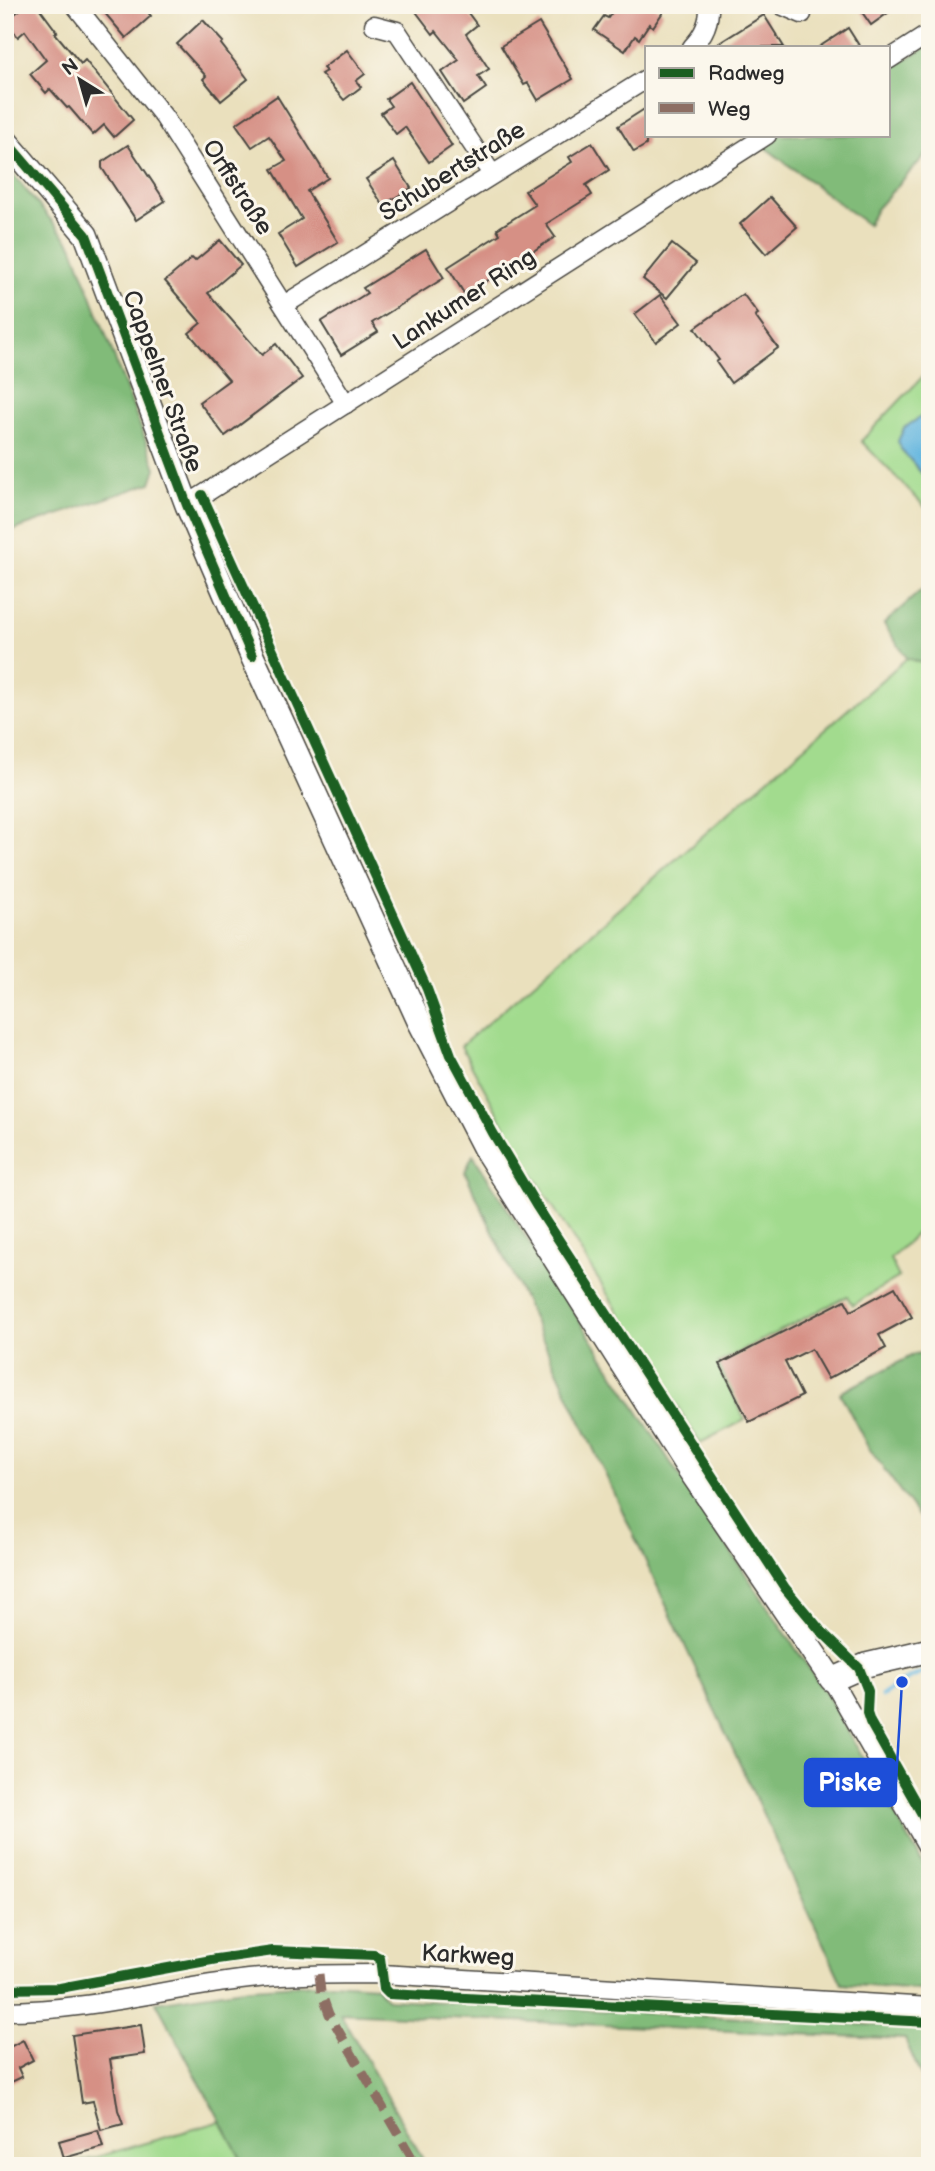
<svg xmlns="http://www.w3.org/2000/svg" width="935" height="2171" font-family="'Balsamiq Sans',sans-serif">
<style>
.green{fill:#a2db8e;stroke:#66835c;stroke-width:2}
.forest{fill:#81bb79;stroke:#567352;stroke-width:2}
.water{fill:#63b6df;stroke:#477085;stroke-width:2}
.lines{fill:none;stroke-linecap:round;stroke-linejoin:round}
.stream{stroke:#63b6df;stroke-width:5}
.building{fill:#d69085}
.minor-casing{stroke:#484641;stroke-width:21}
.tertiary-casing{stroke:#484641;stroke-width:26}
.minor{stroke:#fff;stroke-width:18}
.tertiary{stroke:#fff;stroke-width:23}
.quiet{stroke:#8d6e63;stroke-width:9;stroke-dasharray:18 9;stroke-linecap:butt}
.cycleway-casing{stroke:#fbf7ec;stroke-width:15}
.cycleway{stroke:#1b5e20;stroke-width:10}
.labels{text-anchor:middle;stroke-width:6;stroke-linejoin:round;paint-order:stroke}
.street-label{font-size:24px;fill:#2b2b2b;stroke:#fbf7ec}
.leader{fill:none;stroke:#1d4ed8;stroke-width:2.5}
.callout-dot{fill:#1d4ed8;stroke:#fbf7ec;stroke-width:2.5}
.callout{fill:#1d4ed8;stroke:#1d4ed8;stroke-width:2.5}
.callout-label{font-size:26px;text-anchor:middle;font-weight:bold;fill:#fff}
</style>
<rect width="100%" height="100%" fill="#fbf7ec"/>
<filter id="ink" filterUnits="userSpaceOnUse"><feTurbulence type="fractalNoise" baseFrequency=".0143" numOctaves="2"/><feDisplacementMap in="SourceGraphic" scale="14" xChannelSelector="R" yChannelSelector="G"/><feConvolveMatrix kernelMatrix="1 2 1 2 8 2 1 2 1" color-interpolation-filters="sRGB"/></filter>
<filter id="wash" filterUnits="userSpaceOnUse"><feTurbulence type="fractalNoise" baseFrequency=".00686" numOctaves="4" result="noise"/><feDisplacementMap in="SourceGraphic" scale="28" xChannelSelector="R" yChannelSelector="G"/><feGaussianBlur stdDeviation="1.57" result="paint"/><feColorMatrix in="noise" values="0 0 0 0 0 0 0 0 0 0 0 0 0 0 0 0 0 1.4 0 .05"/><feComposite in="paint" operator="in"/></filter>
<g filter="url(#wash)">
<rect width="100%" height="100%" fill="#eae0bd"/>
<!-- green -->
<g class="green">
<path d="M930 369V411L904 428 901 449 930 483V512L861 441Z"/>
<path d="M907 658 930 666V1220L890 1259 899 1277 852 1305 847 1296 718 1363 745 1420 700 1443 516 1147 461 1046Z"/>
<path d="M222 2121 245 2166H65Z"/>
</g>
<!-- forest -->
<g class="forest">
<path d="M930 45V150L876 209 868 225 762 145 779 135H888V70Z"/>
<path d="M5 165 72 245 156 468 151 483 5 533Z"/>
<path d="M930 582V666L907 658 884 624Z"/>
<path d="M473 1155 671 1463 829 1698 930 1876V1991L842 1984 465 1172Z"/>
<path d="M930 1352V1532L868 1447 840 1393 915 1354Z"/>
<path d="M332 1983 376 1986 387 1999 930 2028V2097L905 2039 340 2013 427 2166H245L156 2002 250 1988Z"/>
</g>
<!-- water -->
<path class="water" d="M930 411V483L901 449 898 441 904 428Z"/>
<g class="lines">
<!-- stream -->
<path class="stream" d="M882 1696 902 1682 930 1669"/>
</g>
<g id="blocks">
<!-- building -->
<g class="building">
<path d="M26 5H37L57 32 55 33 81 64 85 60 133 120 114 137 104 125 93 135 69 107 67 108 50 89 46 93 30 74 46 60 25 31 18 37 6 21Z"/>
<path d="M98 5H142L151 16 126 38Z"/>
<path d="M411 5H456L461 12 465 9 477 25 466 34 489 69 478 76 486 88 463 104 442 72 459 60 436 31 433 34Z"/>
<path d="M617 5H653L663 12 653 27 649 24 639 39 635 36 625 51 594 30 604 16 608 18Z"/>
<path d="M857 5H899L871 25Z"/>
<path d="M764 15 784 47H713Z"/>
<path d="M203 20 223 42 221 44 248 79 221 101 203 79 206 76 177 44Z"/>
<path d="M539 23 573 79 538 100 528 83 524 85 501 46Z"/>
<path d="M848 28 860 47H819Z"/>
<path d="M347 50 365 74 356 81 361 87 344 100 321 74 326 71 323 68Z"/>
<path d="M410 82 452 146 429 162 405 127 396 134 381 113 391 106 386 99Z"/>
<path d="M277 96 328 178 307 191 338 242 298 267 278 234 302 219 272 169 286 161 269 136 252 147 236 124Z"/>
<path d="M646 108V145L634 152 618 126Z"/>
<path d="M592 143 609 170 586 185 592 195 546 224 555 237 465 295 448 267 500 234 497 229 535 205 525 191 572 162 569 157Z"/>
<path d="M128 145 165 201 136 220 102 168V162Z"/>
<path d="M394 161 411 188 383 205 366 179Z"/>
<path d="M770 197 797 227 766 254 740 224Z"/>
<path d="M220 240 241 265 208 293 262 355 276 344 302 378 225 436 199 402 229 380 189 333 201 323 165 281 192 258 195 261Z"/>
<path d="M672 244 696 263 667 298 643 279Z"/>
<path d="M426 249 444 278 372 323 378 332 341 355 321 322 367 293 363 288Z"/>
<path d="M743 294 758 314 755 316 778 348 731 383 716 362 719 360 695 328Z"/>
<path d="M660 295 681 323 656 342 635 314Z"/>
<path d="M895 1287 912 1317 879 1335 886 1348 828 1379 811 1349 785 1362 802 1396 749 1422 720 1364 845 1300 851 1311Z"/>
<path d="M141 2025 145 2054 110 2059 118 2110 123 2124 101 2130 93 2101 82 2103 72 2035Z"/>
<path d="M23 2040 33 2060 18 2068 22 2077 5 2085V2043L8 2048Z"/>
<path d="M98 2130 103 2147 64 2158 59 2141Z"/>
</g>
</g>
</g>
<g filter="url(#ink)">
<use href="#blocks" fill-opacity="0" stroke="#484641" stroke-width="2"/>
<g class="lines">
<!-- minor casing -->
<g class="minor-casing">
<g id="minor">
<path d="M75 5 164 117 346 404"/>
<path d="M781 5 802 14"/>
<path d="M374 25 397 31 492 174"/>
<path d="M692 47C703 36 710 22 709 5"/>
<path d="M888 60 930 33"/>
<path d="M284 305 646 79"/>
<path d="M187 505 767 135"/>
<path d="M832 1680 930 1851"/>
<path d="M5 2011C88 2011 167 1988 249 1979 293 1974 338 1974 382 1974L930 2007"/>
</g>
</g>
<!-- tertiary casing -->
<g class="tertiary-casing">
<path id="tertiary" d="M5 140 86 235 187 505 252 656 419 1021 485 1149 686 1465 832 1680 866 1665 930 1650"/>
</g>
<!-- minor -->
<use href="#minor" class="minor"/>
<!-- tertiary -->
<use href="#tertiary" class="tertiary"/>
<!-- quiet -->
<path class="quiet" d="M319 1974 321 1992 329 2014 417 2166"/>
<!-- cycleway casing -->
<g class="cycleway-casing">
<g id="cycleway">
<path d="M5 140 86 235 187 505 252 656"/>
<path d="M202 495 427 989 451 1055 493 1133 536 1205 785 1588 820 1630 859 1668 868 1691 867 1713 870 1722 930 1828"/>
<path d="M5 1989 60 1988 217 1959 273 1951 374 1955 380 1958 384 1989 389 1994 930 2022"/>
</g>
</g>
<!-- cycleway -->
<use href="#cycleway" class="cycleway"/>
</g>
</g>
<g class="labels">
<!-- street labels -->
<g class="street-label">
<text transform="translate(452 171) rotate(-32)" y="8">Schubertstraße</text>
<text transform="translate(238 187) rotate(57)" y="8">Orffstraße</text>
<text transform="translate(464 299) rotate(-33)" y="8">Lankumer Ring</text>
<text transform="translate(163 381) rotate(70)" y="8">Cappelner Straße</text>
<text transform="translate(468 1955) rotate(3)" y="8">Karkweg</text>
</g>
</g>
<!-- callouts -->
<path class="leader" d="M902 1682L896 1782"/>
<circle class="callout-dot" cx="902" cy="1682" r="7"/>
<rect class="callout" x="805" y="1759" width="91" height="47" rx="7"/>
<g class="callout-label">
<text x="850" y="1791">Piske</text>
</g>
<!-- margin -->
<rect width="935" height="2171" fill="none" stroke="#fbf7ec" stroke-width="28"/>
<!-- legend -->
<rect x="645" y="46" width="245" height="91" fill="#fbf7ec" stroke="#a8a59f" stroke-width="2"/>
<rect x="659" y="68" width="35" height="10" fill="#1b5e20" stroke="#a8a59f" stroke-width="2"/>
<text x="708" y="80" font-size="21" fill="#2b2b2b">Radweg</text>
<rect x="659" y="103" width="35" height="10" fill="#8d6e63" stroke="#a8a59f" stroke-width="2"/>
<text x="708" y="116" font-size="21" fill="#2b2b2b">Weg</text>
<!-- north arrow -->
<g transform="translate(80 80) rotate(323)" stroke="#fbf7ec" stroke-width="5" paint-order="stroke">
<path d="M0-5L12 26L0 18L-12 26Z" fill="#2b2b2b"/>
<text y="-10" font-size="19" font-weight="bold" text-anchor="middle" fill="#2b2b2b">N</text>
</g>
</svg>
